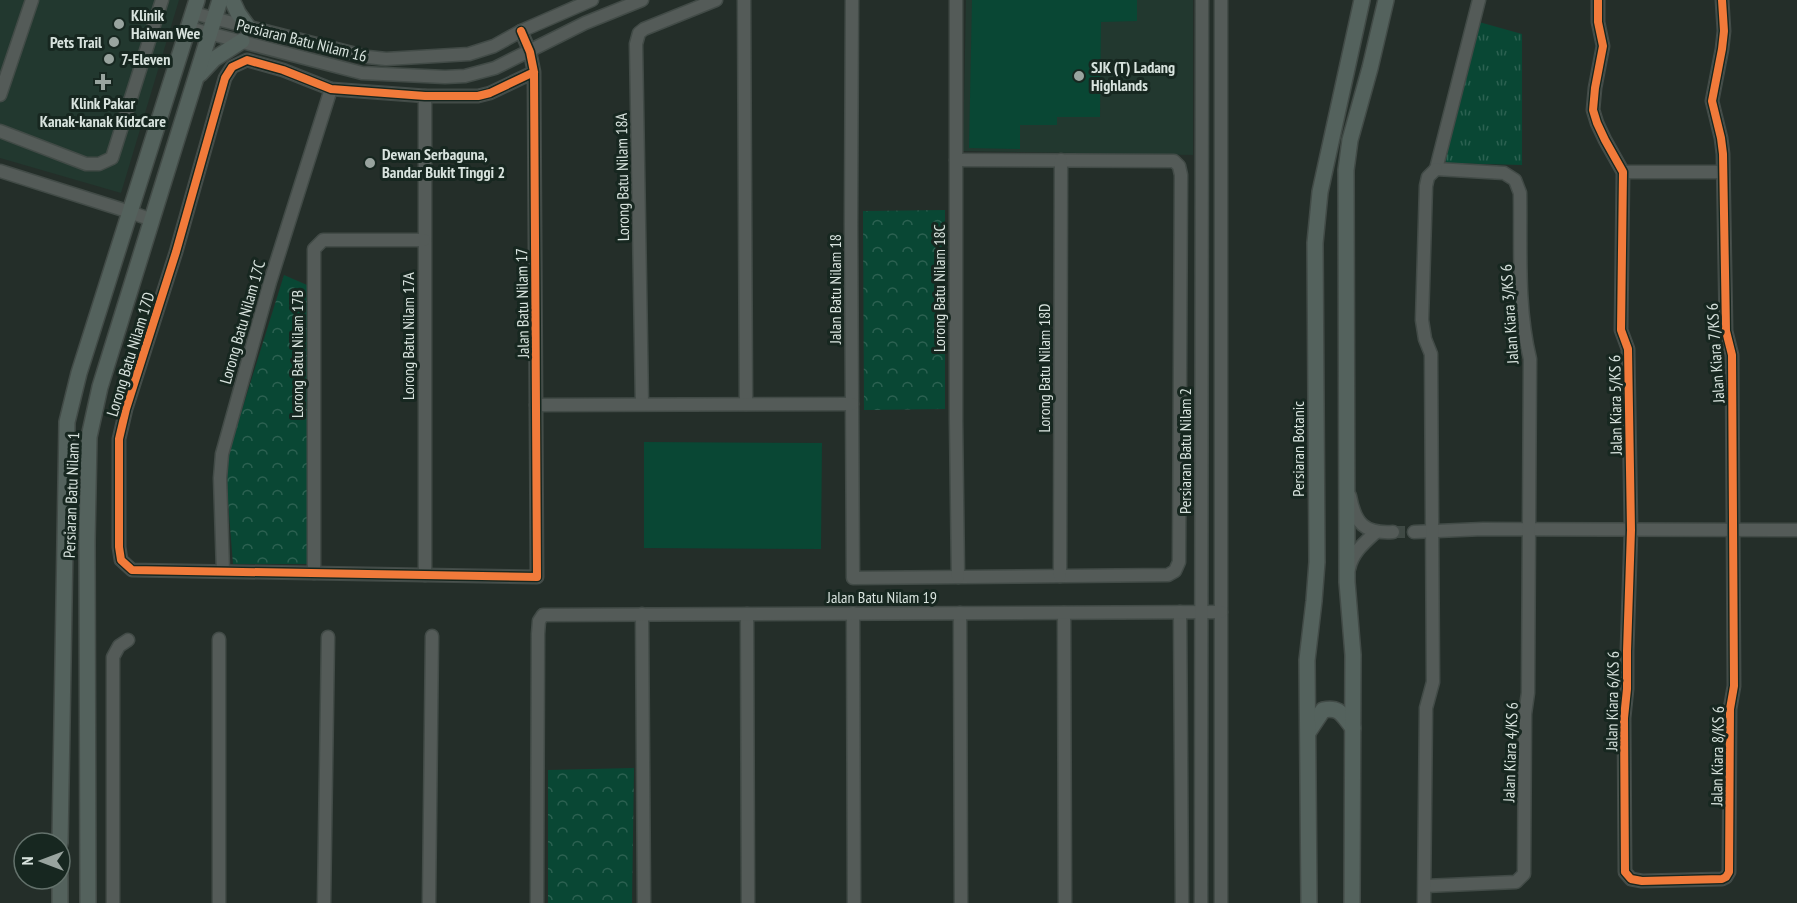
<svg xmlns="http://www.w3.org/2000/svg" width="1797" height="903" font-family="'PT Sans Narrow',sans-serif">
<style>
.built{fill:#22382f}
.grass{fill:url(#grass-tufts)}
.park{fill:url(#park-crowns)}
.pitch{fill:#094734}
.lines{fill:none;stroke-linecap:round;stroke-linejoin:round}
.minor-tunnel{stroke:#3f4944;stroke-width:12;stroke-dasharray:12 6;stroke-linecap:butt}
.minor-casing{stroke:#424b47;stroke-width:15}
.major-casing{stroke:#424b47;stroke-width:18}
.minor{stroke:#545b58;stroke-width:12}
.major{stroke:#54625d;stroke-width:15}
.cycleway-casing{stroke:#172720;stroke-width:11}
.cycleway{stroke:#f17a3a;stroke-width:8}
.poi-dot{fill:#99a49f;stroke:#172720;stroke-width:2}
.labels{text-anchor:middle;stroke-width:6;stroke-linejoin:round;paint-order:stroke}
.poi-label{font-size:16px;font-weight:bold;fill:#d8e3de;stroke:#172720;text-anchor:start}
.street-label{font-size:16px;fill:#d8e3de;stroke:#172720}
</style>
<defs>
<pattern id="grass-tufts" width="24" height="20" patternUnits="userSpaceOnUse" patternTransform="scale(1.5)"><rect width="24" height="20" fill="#094734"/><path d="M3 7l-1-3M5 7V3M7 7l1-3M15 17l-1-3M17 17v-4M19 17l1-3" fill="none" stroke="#2c6151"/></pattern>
<pattern id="park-crowns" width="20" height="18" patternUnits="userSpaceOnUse" patternTransform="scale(1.5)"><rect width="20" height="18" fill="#094734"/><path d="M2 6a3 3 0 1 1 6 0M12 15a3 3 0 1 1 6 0" fill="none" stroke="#2c6151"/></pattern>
</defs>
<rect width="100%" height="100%" fill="#242e29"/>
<!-- built -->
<g class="built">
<path d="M0 0H179L121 193 0 158Z"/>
<path d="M966 0H1193V155L963 151Z"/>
</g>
<!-- grass -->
<path class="grass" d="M1479 22 1522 34V165L1447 163 1442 155Z"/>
<!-- park -->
<g class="park">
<path d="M945 210V409L864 410 863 211Z"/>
<path d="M284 275 307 285 309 564H233L225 464Z"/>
<path d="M634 768 632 903H548V770Z"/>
</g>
<!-- pitch -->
<g class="pitch">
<path d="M972 0H1137V21L1101 22 1100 117H1057V125H1020V149L969 148Z"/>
<path d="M644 442 822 443 821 549 644 548Z"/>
</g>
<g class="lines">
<!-- minor-tunnel -->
<path class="minor-tunnel" d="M1393 532H1414"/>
<!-- minor casing -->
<g class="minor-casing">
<g id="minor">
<path d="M744 0 746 404"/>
<path d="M852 0 851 224 853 578 1168 575 1175 571 1179 562 1181 175 1179 166 1174 161 956 160"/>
<path d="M956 0V420L958 577"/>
<path d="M1221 0V903"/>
<path d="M1598 0V22L1603 46 1595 88 1593 110 1597 123 1605 140 1623 172 1621 330 1628 349 1631 530 1627 651V689L1624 718 1625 872 1631 879 1642 881 1722 879 1726 877 1729 872 1730 709 1734 686 1732 355 1726 331 1723 154 1721 138 1712 101 1722 49 1724 31 1722 0"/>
<path d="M193 13 368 57 386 59 469 54 494 46 521 31 592 0"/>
<path d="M189 28 362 73 445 77 465 76 495 68 585 23 642 0"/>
<path d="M521 31 530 52 534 72 537 577 132 570 121 560 119 547V439L126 409 176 252 225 78 232 67 247 60 283 70 331 89 425 96H478L490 93 534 72"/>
<path d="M0 95 32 0"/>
<path d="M425 96V575"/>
<path d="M0 131 86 164H99L112 158 162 0"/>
<path d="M1436 169 1479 0"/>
<path d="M0 171 130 212 152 220"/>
<path d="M1623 172H1723"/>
<path d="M642 404 636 44 639 33 644 29 716 0"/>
<path d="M536 405 852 404"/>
<path d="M1350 496C1355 523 1364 534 1393 532"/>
<path d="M1414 532 1483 529 1797 530"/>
<path d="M1349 569C1352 553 1364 543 1376 532"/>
<path d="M223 571 220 478 222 454 270 282 331 89"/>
<path d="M314 573V249L323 240H424"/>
<path d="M1060 576 1061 160"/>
<path d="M1180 612 1182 903"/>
<path d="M853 613 854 903"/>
<path d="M960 613 961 903"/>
<path d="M1064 613 1065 903"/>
<path d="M642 614 644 903"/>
<path d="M747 614 748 903"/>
<path d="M1425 886 1516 882 1524 874 1525 714 1528 693 1530 359C1517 306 1521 247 1520 193L1515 180 1504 173 1436 169"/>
<path d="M113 903V657L119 646 128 640"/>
<path d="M219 903V639"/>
<path d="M324 903 328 637"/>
<path d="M429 903 432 636"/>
<path d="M537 903 538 634 539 621 543 615 1221 612"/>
<path d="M1201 903 1202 0"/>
<path d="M1424 903 1426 708 1433 682 1431 354 1425 339 1422 320 1426 186 1428 177 1436 169"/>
</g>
</g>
<!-- major casing -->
<g class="major-casing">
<g id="major">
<path d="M232 0 238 13 248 27"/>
<path d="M200 74 214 59 242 41"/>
<path d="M1309 731 1323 710C1340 706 1343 716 1353 728"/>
<path d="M60 843 67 422 79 373 197 0"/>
<path d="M60 874V903"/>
<path d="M88 903 87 541 89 437 100 387 220 0"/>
<path d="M1309 903 1307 660 1314 601 1317 562 1315 243 1320 192 1362 0"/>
<path d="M1352 903 1353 655 1347 582 1346 170 1350 140 1370 68 1386 0"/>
</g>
</g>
<!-- minor -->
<use href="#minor" class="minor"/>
<!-- major -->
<use href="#major" class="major"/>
<!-- cycleway casing -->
<g class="cycleway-casing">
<g id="cycleway">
<path d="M1598 0V22L1603 46 1595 88 1593 110 1597 123 1605 140 1623 172 1621 330 1628 349 1631 530 1627 651V689L1624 718 1625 872 1631 879 1642 881 1722 879 1726 877 1729 872 1730 709 1734 686 1732 355 1726 331 1723 154 1721 138 1712 101 1722 49 1724 31 1722 0"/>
<path d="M521 31 530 52 534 72 537 577 132 570 121 560 119 547V439L126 409 176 252 225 78 232 67 247 60 283 70 331 89 425 96H478L490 93 534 72"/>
</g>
</g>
<!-- cycleway -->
<use href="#cycleway" class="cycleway"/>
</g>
<!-- markers -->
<g class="poi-dot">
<circle cx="119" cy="24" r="6"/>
<circle cx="114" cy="42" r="6"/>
<circle cx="109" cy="59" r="6"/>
<circle cx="1079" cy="76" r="6"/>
<path d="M100 73h6v6h6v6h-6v6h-6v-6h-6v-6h6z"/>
<circle cx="370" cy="163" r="6"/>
</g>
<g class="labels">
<!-- poi labels -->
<g class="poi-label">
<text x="131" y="21">Klinik<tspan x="131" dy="18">Haiwan Wee</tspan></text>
<text x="102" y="48" text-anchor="end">Pets Trail</text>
<text x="121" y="65">7-Eleven</text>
<text x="1091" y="73">SJK (T) Ladang<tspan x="1091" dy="18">Highlands</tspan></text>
<text x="103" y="109" text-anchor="middle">Klink Pakar<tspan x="103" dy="18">Kanak-kanak KidzCare</tspan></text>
<text x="382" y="160">Dewan Serbaguna,<tspan x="382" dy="18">Bandar Bukit Tinggi 2</tspan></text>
</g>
<!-- street labels -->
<g class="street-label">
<text transform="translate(302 40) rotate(14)" y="6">Persiaran Batu Nilam 16</text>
<text transform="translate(622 177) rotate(-91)" y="6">Lorong Batu Nilam 18A</text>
<text transform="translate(939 288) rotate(-90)" y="6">Lorong Batu Nilam 18C</text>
<text transform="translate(835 289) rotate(-90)" y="6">Jalan Batu Nilam 18</text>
<text transform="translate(522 303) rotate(-91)" y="6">Jalan Batu Nilam 17</text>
<text transform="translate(1509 314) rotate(-94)" y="6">Jalan Kiara 3/KS 6</text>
<text transform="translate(242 322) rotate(-74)" y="6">Lorong Batu Nilam 17C</text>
<text transform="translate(408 336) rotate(-90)" y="6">Lorong Batu Nilam 17A</text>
<text transform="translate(1715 353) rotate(-94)" y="6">Jalan Kiara 7/KS 6</text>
<text transform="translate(130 354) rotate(-73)" y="6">Lorong Batu Nilam 17D</text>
<text transform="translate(297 354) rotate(-90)" y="6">Lorong Batu Nilam 17B</text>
<text transform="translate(1044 368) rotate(-90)" y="6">Lorong Batu Nilam 18D</text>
<text transform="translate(1615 405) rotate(-91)" y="6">Jalan Kiara 5/KS 6</text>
<text transform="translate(1298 449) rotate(-90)" y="6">Persiaran Botanic</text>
<text transform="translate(1185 451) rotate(-90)" y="6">Persiaran Batu Nilam 2</text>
<text transform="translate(71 495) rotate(-88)" y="6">Persiaran Batu Nilam 1</text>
<text x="882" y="603">Jalan Batu Nilam 19</text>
<text transform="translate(1612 701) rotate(-89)" y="6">Jalan Kiara 6/KS 6</text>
<text transform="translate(1510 752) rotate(-88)" y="6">Jalan Kiara 4/KS 6</text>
<text transform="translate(1717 756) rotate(-89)" y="6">Jalan Kiara 8/KS 6</text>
</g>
</g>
<!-- north arrow -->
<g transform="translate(42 861) rotate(270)"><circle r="28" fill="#172720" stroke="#64726c" stroke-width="1.5"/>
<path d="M0-4.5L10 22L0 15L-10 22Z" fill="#99a49f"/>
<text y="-9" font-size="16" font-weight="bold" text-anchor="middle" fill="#d8e3de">N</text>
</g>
</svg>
